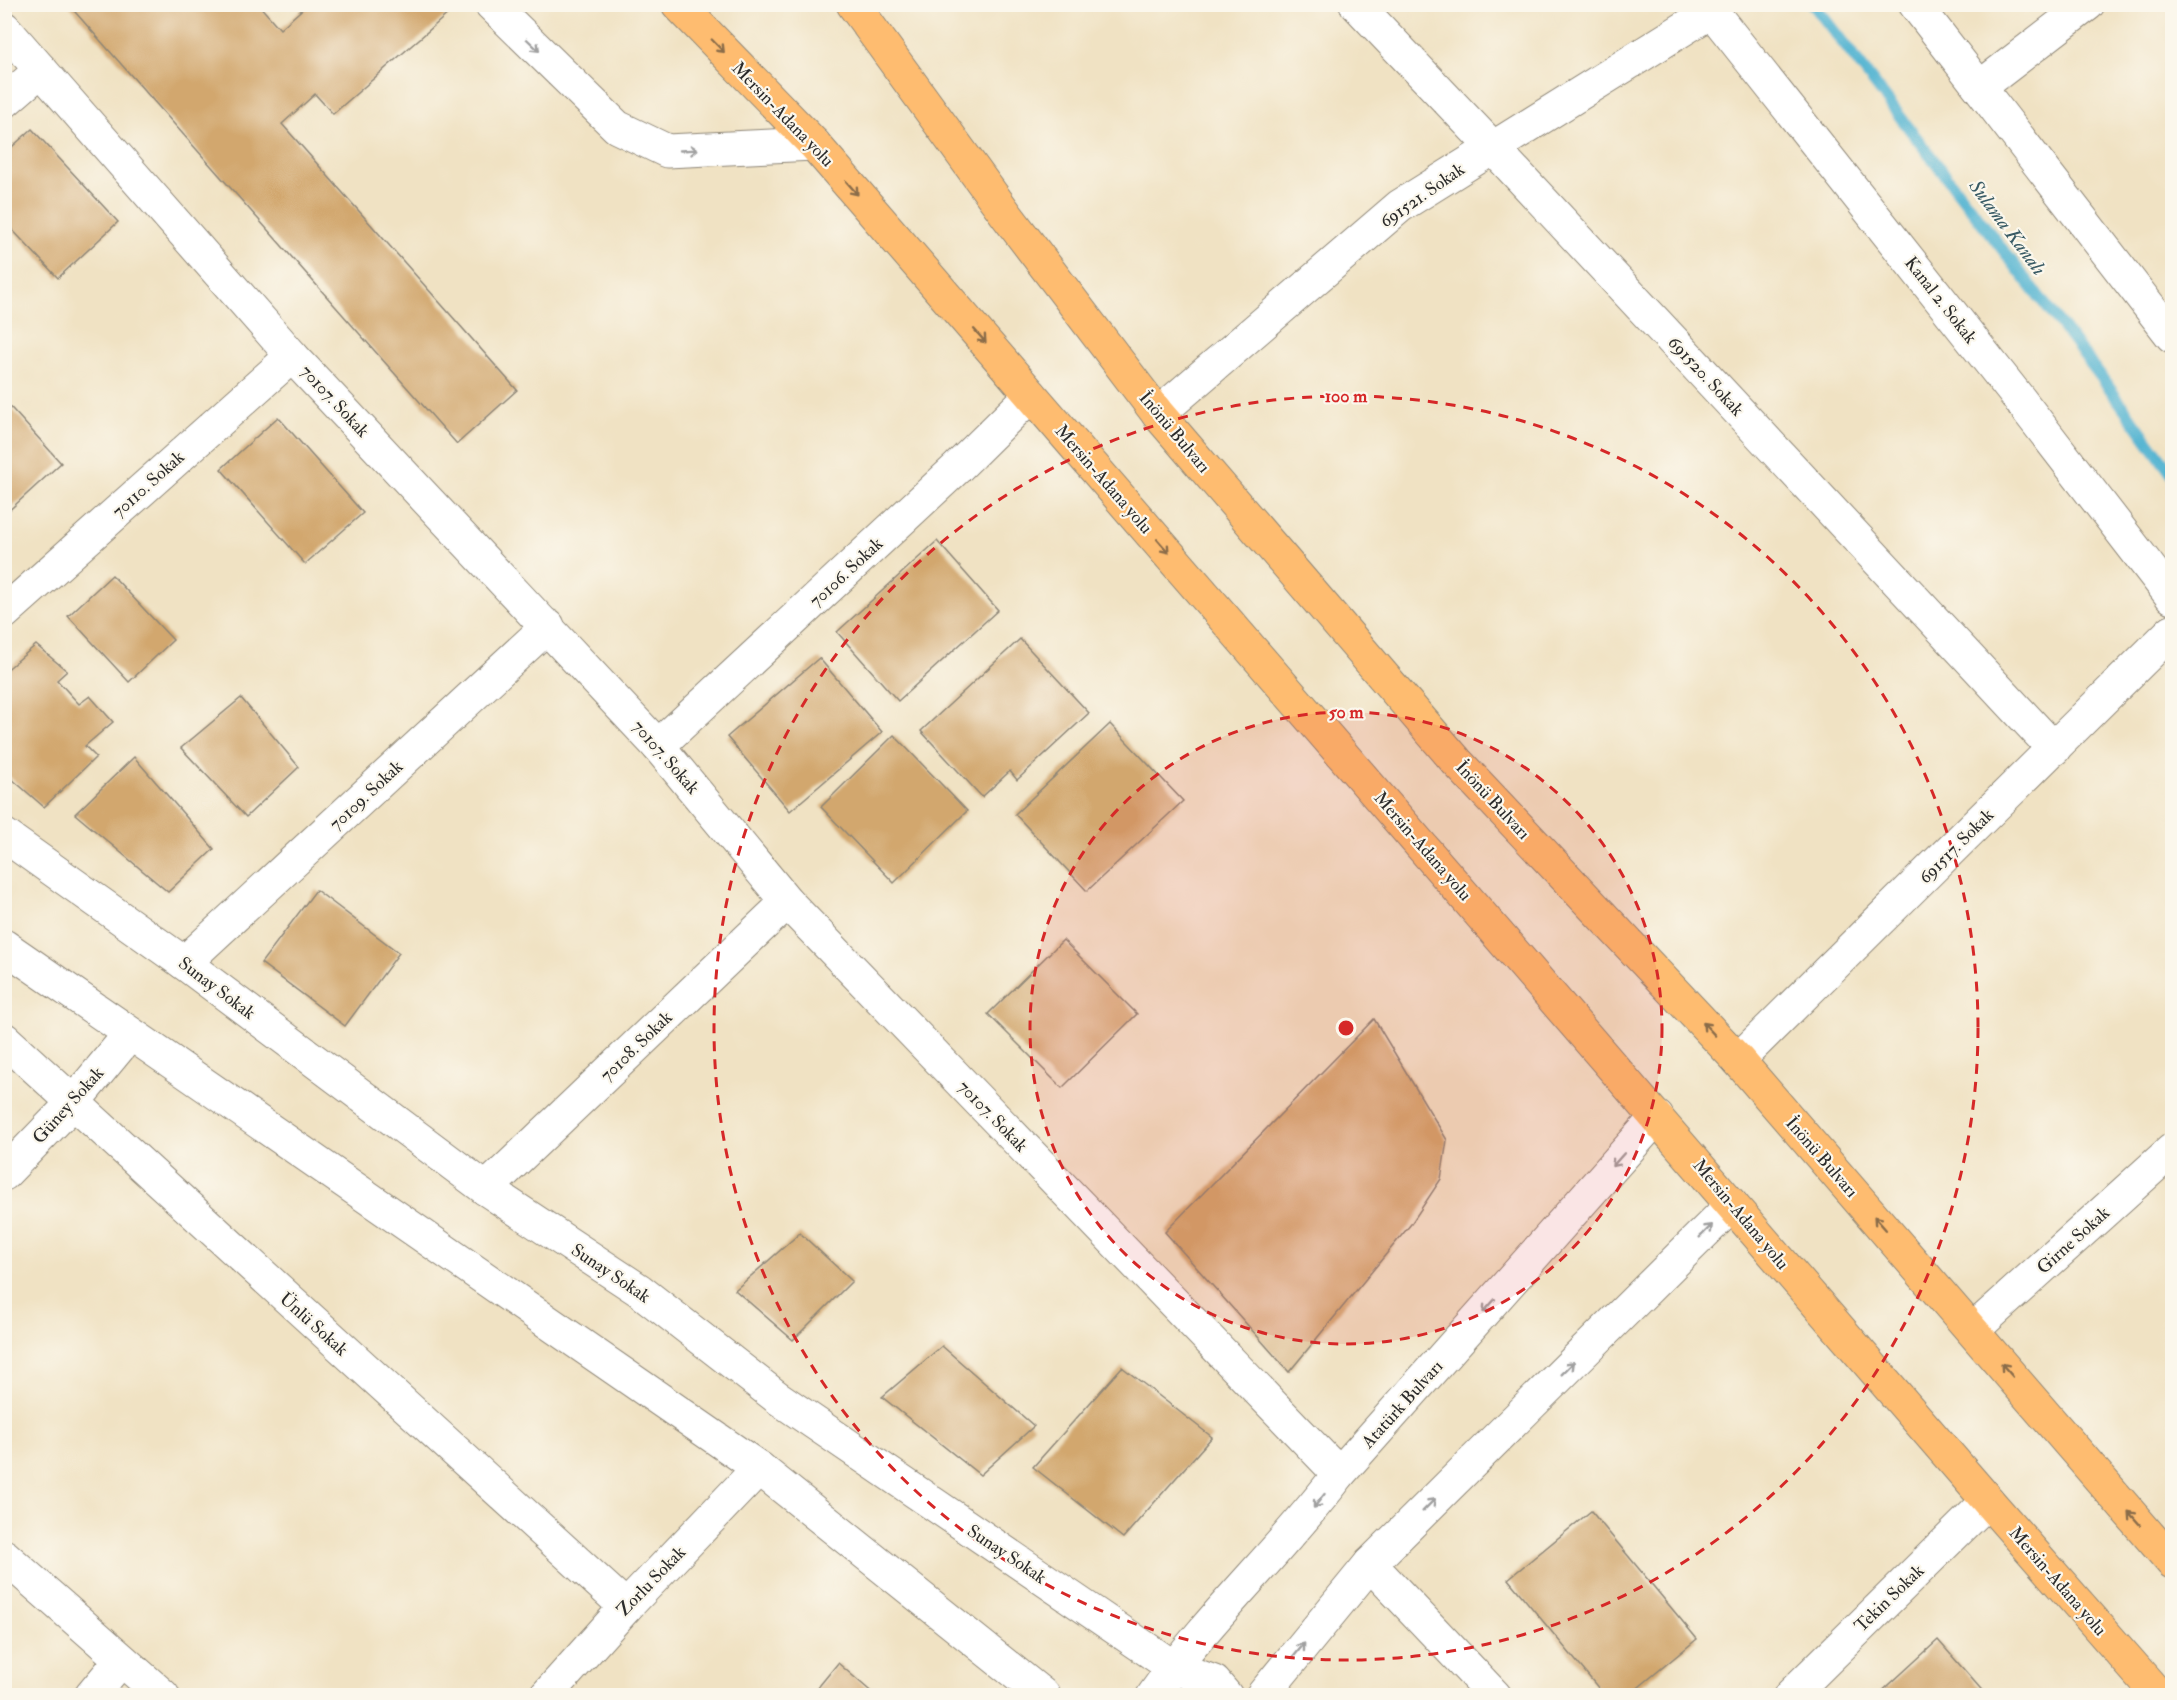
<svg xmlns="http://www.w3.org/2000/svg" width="2177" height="1700" font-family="'IM FELL Double Pica',serif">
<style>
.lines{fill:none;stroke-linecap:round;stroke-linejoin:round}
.stream{stroke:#52b4d1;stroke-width:12}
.building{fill:#d2a76e}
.minor-casing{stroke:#8e8677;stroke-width:35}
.highway-casing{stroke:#8e8677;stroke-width:35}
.minor{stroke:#fff;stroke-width:33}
.highway{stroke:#febc70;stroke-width:33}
.oneway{stroke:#a0a0a0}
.oneway2{stroke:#8a6c4a}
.ring{fill:none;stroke:#d62828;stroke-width:3;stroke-dasharray:10 8}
.labels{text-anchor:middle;stroke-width:4.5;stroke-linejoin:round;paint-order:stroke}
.street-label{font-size:18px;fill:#2b2b2b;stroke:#fbf7ec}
.water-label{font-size:20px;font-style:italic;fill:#395b65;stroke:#fbf7ec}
.centre{fill:#d62828;stroke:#fbf7ec;stroke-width:3}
.ring-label{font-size:18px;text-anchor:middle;font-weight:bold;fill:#d62828;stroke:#fbf7ec;stroke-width:4.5;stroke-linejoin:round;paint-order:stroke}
</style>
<rect width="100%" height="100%" fill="#fbf7ec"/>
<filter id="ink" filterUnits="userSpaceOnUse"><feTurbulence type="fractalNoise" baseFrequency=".0167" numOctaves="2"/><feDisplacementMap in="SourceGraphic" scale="12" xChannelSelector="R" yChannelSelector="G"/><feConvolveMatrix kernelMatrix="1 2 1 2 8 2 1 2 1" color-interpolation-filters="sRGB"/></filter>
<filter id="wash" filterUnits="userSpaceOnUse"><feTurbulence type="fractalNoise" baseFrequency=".008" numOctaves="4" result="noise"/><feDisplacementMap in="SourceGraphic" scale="24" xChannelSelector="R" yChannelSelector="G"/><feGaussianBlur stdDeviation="1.35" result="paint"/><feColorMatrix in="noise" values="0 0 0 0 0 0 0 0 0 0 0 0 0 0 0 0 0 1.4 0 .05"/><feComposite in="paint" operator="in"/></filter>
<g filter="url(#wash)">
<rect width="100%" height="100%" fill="#f0e2c3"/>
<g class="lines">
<!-- stream -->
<path class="stream" d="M1813 4 2105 382 2172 474"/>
</g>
<g id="blocks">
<!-- building -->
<g class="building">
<path d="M68 4H258L280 29 307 5H458L333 114 315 94 282 124 517 390 457 444Z"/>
<path d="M32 129 118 222 58 278 4 221V154Z"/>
<path d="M4 400 61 463 4 515Z"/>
<path d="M278 417 363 513 305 564 221 469Z"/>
<path d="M937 541 998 610 898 701 837 632Z"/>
<path d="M112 575 173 640 129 682 68 616Z"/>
<path d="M1020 639 1089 713 1017 780 1010 771 982 797 921 731Z"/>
<path d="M36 645 67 671 57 680 79 704 90 696 113 722 85 746 96 757 44 807 4 772V672Z"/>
<path d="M819 658 882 732 790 811 727 737Z"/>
<path d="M241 698 299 767 246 817 181 748Z"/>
<path d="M1110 724 1183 801 1087 891 1015 814Z"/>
<path d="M894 735 967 811 894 883 821 807Z"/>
<path d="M134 757 214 849 168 892 75 814Z"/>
<path d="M316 890 399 953 345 1026 261 963Z"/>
<path d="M1063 940 1137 1014 1062 1088 988 1014Z"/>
<path d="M1374 1019 1447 1140 1441 1179 1411 1224 1289 1372 1165 1232Z"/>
<path d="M800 1233 852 1281 793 1340 735 1290Z"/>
<path d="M942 1346 1034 1426 980 1475 882 1397Z"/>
<path d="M1122 1367 1212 1437 1123 1538 1033 1467Z"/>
<path d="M1591 1511 1697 1639 1628 1696H1605L1508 1579Z"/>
<path d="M1938 1640 1987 1696H1877Z"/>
<path d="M838 1663 876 1696H811Z"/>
</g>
</g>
</g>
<g filter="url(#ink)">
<use href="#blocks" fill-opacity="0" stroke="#8e8677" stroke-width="1.5"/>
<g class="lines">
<!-- minor casing -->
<g class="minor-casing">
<g id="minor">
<path d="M491 4 617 127 667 151 814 144"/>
<path d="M1356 4 1493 148 2054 749"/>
<path d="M1706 4 2020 400 2172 597"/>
<path d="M1915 4 2172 336"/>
<path d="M4 28 292 356 658 746 787 902 1339 1474"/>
<path d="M1980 87 2088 4"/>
<path d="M4 102 41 70"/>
<path d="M1158 414 1400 206 1712 11"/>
<path d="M4 613 292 356"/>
<path d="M658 746 958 467 1031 395"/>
<path d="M4 835 184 963 486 1189 639 1290 778 1398 1173 1667 1214 1682 1226 1696"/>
<path d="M4 946 759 1468 1044 1696"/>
<path d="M184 963 548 626"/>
<path d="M4 1039 626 1607"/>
<path d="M1738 1060 2172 631"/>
<path d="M4 1174 72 1104 130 1034"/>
<path d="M486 1189 787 902"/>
<path d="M1973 1330 2172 1150"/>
<path d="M4 1556 163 1696"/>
<path d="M1370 1564 1495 1696"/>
<path d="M91 1696 121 1660"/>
<path d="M546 1696 626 1607 759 1468"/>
<path d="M1153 1696C1208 1617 1281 1551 1339 1474L1657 1117"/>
<path d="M1262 1696 1370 1564 1732 1205"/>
<path d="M1790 1696 1988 1501"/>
</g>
</g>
<!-- highway casing -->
<g class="highway-casing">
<g id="highway">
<path d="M678 4 814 144 1988 1501 2159 1696"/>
<path d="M853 4 1008 217 1158 414 1457 762 1738 1060 2172 1562"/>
</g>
</g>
<!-- minor -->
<use href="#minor" class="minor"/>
<!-- highway -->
<use href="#highway" class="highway"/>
</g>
<!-- one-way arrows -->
<defs><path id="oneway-shaft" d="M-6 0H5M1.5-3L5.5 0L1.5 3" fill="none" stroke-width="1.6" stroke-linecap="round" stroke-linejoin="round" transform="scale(1.5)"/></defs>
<g class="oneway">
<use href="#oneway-shaft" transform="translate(533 45) rotate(44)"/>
<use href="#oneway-shaft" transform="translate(689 150) rotate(-3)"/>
<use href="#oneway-shaft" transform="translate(1618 1160) rotate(132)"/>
<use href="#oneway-shaft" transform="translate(1706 1231) rotate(-45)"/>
<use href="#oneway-shaft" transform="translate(1489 1306) rotate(132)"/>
<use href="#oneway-shaft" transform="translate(1568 1368) rotate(-45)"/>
<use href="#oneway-shaft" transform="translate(1319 1501) rotate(128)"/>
<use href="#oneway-shaft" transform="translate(1429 1505) rotate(-45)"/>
<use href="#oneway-shaft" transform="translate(1299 1650) rotate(-51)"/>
</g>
<g class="oneway2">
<use href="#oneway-shaft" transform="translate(718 46) rotate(46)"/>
<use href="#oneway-shaft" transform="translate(852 188) rotate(49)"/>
<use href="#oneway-shaft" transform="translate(980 336) rotate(49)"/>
<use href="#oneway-shaft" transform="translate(1163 546) rotate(49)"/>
<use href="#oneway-shaft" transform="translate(1709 1029) rotate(-133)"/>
<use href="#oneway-shaft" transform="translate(1880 1223) rotate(-131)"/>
<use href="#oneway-shaft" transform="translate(2007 1370) rotate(-131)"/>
<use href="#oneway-shaft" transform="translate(2134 1518) rotate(-131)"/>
</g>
</g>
<!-- distance rings -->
<circle cx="1346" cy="1028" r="316" fill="#d62828" fill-opacity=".12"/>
<g class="ring">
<circle cx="1346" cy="1028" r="316"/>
<circle cx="1346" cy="1028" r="632"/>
</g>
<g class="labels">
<!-- street labels -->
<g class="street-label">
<text transform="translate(783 114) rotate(46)" y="6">Mersin-Adana yolu</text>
<text transform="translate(1422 195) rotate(-35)" y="6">691521. Sokak</text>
<text transform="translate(1941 300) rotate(52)" y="6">Kanal 2. Sokak</text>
<text transform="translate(1706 376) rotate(47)" y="6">691520. Sokak</text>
<text transform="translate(335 401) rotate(47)" y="6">70107. Sokak</text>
<text transform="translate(1175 432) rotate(50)" y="6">İnönü Bulvarı</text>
<text transform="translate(1104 479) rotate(49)" y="6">Mersin-Adana yolu</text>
<text transform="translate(148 484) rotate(-42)" y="6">70110. Sokak</text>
<text transform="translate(846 572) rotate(-43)" y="6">70106. Sokak</text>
<text transform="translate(666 757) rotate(49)" y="6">70107. Sokak</text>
<text transform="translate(366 795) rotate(-43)" y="6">70109. Sokak</text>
<text transform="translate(1493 800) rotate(47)" y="6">İnönü Bulvarı</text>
<text transform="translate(1423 846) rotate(49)" y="6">Mersin-Adana yolu</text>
<text transform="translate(1956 846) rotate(-45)" y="6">691517. Sokak</text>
<text transform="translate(217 988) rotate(37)" y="6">Sunay Sokak</text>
<text transform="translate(636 1046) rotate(-44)" y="6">70108. Sokak</text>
<text transform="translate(68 1105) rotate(-48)" y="6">Güney Sokak</text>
<text transform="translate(993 1116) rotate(46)" y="6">70107. Sokak</text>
<text transform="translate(1822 1157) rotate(49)" y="6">İnönü Bulvarı</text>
<text transform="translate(1741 1214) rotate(50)" y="6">Mersin-Adana yolu</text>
<text transform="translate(2073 1240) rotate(-42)" y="6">Girne Sokak</text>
<text transform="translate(611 1273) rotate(34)" y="6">Sunay Sokak</text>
<text transform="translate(314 1324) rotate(42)" y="6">Ünlü Sokak</text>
<text transform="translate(1402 1404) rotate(-48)" y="6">Atatürk Bulvarı</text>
<text transform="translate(1007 1554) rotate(34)" y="6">Sunay Sokak</text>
<text transform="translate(651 1581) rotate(-46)" y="6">Zorlu Sokak</text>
<text transform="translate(2058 1581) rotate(49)" y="6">Mersin-Adana yolu</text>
<text transform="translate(1889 1598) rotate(-44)" y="6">Tekin Sokak</text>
</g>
<!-- water labels -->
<g class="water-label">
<text transform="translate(2008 227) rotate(53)" y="7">Sulama Kanalı</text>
</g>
</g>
<circle cx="1346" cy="1028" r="9" class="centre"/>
<g class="ring-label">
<text x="1346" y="402">100 m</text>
<text x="1346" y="718">50 m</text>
</g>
<!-- margin -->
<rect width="2177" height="1700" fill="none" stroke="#fbf7ec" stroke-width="24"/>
</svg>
